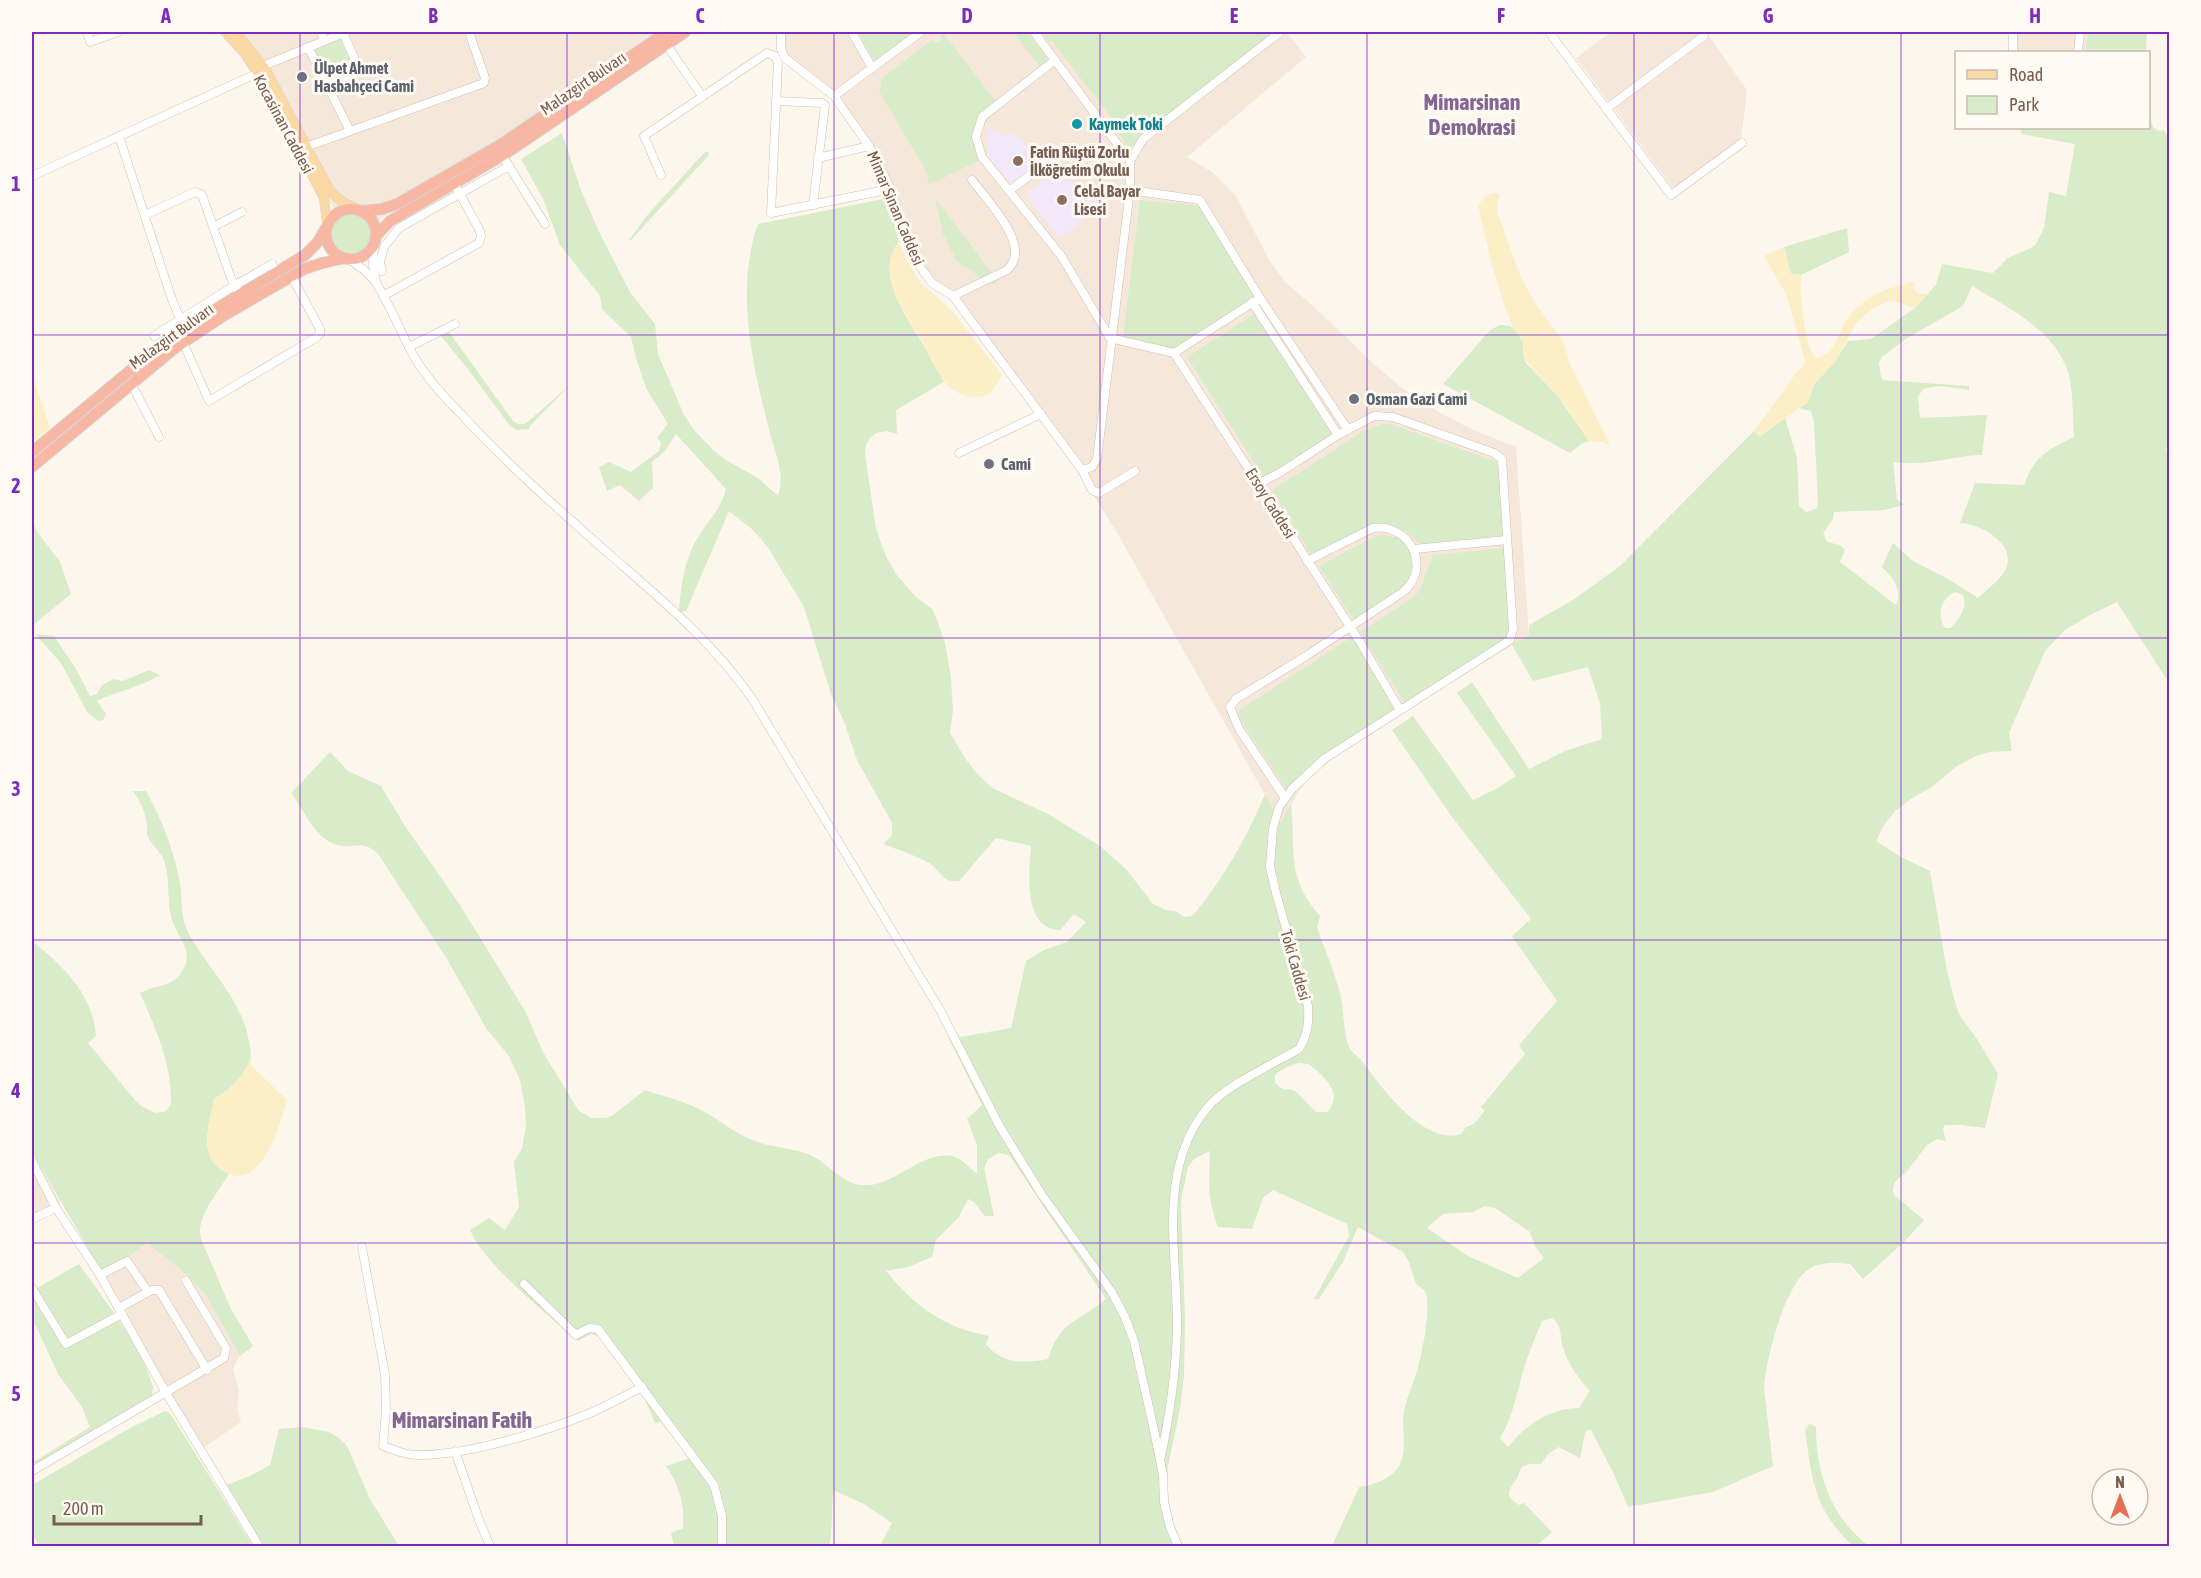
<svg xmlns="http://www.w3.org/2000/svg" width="2201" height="1578" font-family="'Asap Condensed',sans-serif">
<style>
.residential{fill:#f5e8da}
.education{fill:#f3e8fa}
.green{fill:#d8ecc9;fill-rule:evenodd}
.sand{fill:#fcefc7}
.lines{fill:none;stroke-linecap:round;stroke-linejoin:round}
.minor-casing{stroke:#d1beb0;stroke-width:9}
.major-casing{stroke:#dad1cd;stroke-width:10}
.highway-casing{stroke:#dad1cd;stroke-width:12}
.minor{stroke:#fff;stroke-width:8}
.major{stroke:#fbd9a5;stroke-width:9}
.highway{stroke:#f7b7a3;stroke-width:10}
.grid{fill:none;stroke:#7b2cbf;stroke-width:1.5;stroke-opacity:0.55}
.worship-dot{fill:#6b7280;stroke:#fffaf3;stroke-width:2}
.culture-dot{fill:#0f9aa8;stroke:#fffaf3;stroke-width:2}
.education-dot{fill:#8d6e63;stroke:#fffaf3;stroke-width:2}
.labels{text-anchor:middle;stroke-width:6;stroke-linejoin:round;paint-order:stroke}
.worship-label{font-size:16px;font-weight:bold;fill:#5b616d;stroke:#fffaf3;text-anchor:start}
.street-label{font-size:16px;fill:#7a5c4d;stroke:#fffaf3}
.culture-label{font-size:16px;font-weight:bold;fill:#0d838f;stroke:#fffaf3;text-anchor:start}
.education-label{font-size:16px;font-weight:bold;fill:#785e54;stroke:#fffaf3;text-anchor:start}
.district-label{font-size:22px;font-weight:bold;fill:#846695;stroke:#fffaf3}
.neatline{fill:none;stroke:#7b2cbf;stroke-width:2}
.grid-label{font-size:20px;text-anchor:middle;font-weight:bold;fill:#7b2cbf}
</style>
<rect width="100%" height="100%" fill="#fdf6ec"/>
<!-- residential -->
<g class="residential">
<path d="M230 32H676L514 143 415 200 348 235 309 162Z"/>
<path d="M780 32H1287L1306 57 1187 157 1212 172 1236 196 1269 260 1285 282 1312 305 1376 366 1401 387 1442 414 1471 429 1516 447 1529 635 1409 708 1330 760 1310 777 1299 791 1281 823 1116 531 1059 441 971 319 942 291 914 257 888 184 843 107 786 60Z"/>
<path d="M1611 32H1706L1747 90 1741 140 1675 191 1576 58Z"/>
<path d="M2010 32H2088L2086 52H2010Z"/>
<path d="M32 1152 60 1202 49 1212 32 1220Z"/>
<path d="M147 1242 179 1268 205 1294 240 1356 235 1364 233 1370 239 1390 237 1409 241 1422 202 1449 103 1274Z"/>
</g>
<!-- education -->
<g class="education">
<path d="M990 128 1004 137 1012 132 1049 167 1017 191 988 156 987 140Z"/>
<path d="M1055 172 1089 193 1100 206 1060 239 1025 195Z"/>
</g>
<!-- green -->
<g class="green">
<path d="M858 32H927L878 68Z"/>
<path d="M1013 32H1027L1052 65 1044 72Z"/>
<path d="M1041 32H1272L1271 41 1131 147H1129L1110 123 1113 120 1052 41 1049 42Z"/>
<path d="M2088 32H2147L2146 52H2086Z"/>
<path d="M943 33 1001 108C978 128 979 130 980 160L929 185 926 171 879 91 882 82 880 80 932 40 936 43 941 40 940 35Z"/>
<path d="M342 37 356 66 330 78 313 49Z"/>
<path d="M2149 114 2153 127 2158 131 2164 130 2169 139 2170 435 2166 451 2170 457 2169 683 2117 602 2090 615 2065 630 2045 651 2009 733 2012 751 1990 752 1976 756 1957 766 1932 787 1912 798 1895 811 1882 828 1876 841 1901 857 1930 871 1946 966 1956 1006 1960 1016 1977 1039 1998 1074 1985 1128 1961 1125H1945L1943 1129 1946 1141 1937 1139 1927 1145 1908 1170 1895 1182 1893 1189 1894 1195 1924 1220 1905 1241 1863 1279 1850 1264C1837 1263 1821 1261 1809 1269 1784 1286 1766 1359 1764 1388L1773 1466 1713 1492 1628 1507 1614 1474 1591 1430H1587L1585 1433 1580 1458 1559 1447 1548 1454 1541 1464C1536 1464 1531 1463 1526 1465 1520 1467 1520 1471 1518 1476 1511 1489 1501 1494 1519 1505L1524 1503 1552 1532 1536 1546H1332L1359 1487C1372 1486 1392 1478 1399 1466 1408 1451 1401 1428 1404 1411 1407 1397 1413 1384 1417 1371 1423 1348 1429 1320 1427 1297L1424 1290 1416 1284 1409 1262 1403 1252 1358 1227 1343 1262 1319 1299H1314L1349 1236 1347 1224 1273 1190 1263 1198 1252 1229 1218 1227C1207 1199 1209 1180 1210 1151L1194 1159 1188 1167 1181 1200 1185 1318 1184 1374 1180 1409 1168 1467 1167 1484 1171 1518 1183 1546H880L892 1523 864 1504 833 1490 831 1538 829 1546H674L671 1533 683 1528C685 1505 679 1485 666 1466L690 1458 662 1421 655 1423 644 1397 599 1337 591 1334 578 1341C549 1316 484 1264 470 1230L489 1218 505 1230 519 1207 514 1162 522 1149 526 1125 525 1107 520 1080 509 1056 486 1028 447 959 378 854C362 838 352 851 334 844 313 835 304 810 291 793L330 752 348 771 381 786 405 826 460 905 525 1011 544 1054 579 1111 592 1118H606L613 1115 645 1090C662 1096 681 1100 697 1108 717 1117 732 1132 752 1140 771 1148 792 1147 810 1155 829 1163 839 1182 861 1185 894 1189 923 1147 955 1157 964 1160 970 1169 977 1174V1145L967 1119 982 1105 949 1039 1011 1028 1026 961 1044 950 1067 942 1086 922 1074 914 1060 930C1022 929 1029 870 1031 846L996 838 959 881C944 883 942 874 932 865 925 859 894 848 883 844L892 835V823L857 760 845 724 831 694 804 607 767 546 753 530 729 511 686 611 679 612C681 585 685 556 700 534 711 517 721 509 726 489L676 434 664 452 652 462 653 488 639 501 620 485 607 491 599 467 609 462 631 472 659 451 661 443 657 438 668 424 646 388 636 358 631 337 602 309 600 296 560 245 543 199 521 159 562 133 581 190 598 230 630 292 655 324 658 354 684 415 694 430 713 450 726 460 758 478 778 496C786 472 774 452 769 429 752 364 735 289 758 224L888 198 899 242C876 269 901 308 916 333 926 349 935 365 944 382L896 410 897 434 887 431 876 433 870 438 866 445 865 453 876 529 886 556 896 574 916 597 932 609 937 620 945 643 951 678 953 711 950 733 965 758 978 775 994 789 1048 814 1100 846 1127 870 1153 904 1166 910 1176 911 1184 917 1191 916 1195 913C1225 876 1247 837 1265 794L1281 822 1291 803C1296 849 1285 877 1320 916L1317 927C1325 951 1336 974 1341 998 1344 1012 1343 1030 1348 1044 1350 1052 1357 1055 1362 1061 1381 1087 1424 1146 1461 1134L1466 1127 1474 1124 1485 1111 1481 1107 1525 1054 1519 1045 1557 1001 1512 936 1531 919 1452 817 1392 730 1413 716 1473 800 1496 789 1516 776 1457 693 1472 682 1529 769 1565 751 1602 739 1600 703 1588 667 1533 681 1512 645 1529 635V625L1573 600 1620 566 1754 431 1760 436 1785 418 1797 458 1799 506 1806 512 1816 509 1818 503 1814 422 1811 411 1801 409 1800 407 1808 402 1814 384 1834 363 1848 341 1871 339 1915 308 1936 285 1942 264 1993 273 2008 258 2033 247 2036 244 2044 228 2049 192 2066 196 2075 144 2022 134 2019 128H2148ZM1972 286C2008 308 2054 329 2068 372 2074 392 2072 416 2074 437 2048 450 2034 456 2024 485L1975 483 1960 523C1980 524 2014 542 2007 566 2003 578 1987 589 1978 598L1950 580 1913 561 1893 543 1882 567C1893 578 1903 590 1896 605L1840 562 1845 550 1840 545 1827 542 1823 533 1833 519 1834 512 1884 510 1904 505 1897 499 1893 462C1929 467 1948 456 1982 455L1987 415 1920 418 1918 397 1923 389 1939 386 1969 390V386L1883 380 1881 377 1879 363 1882 357 1907 338 1963 306ZM1955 592 1963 595C1968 607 1959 620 1950 628H1945C1936 616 1941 598 1955 592ZM1299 1063 1309 1064C1323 1076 1345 1093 1327 1112H1317C1305 1105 1298 1085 1284 1090L1275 1083V1075C1282 1068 1290 1066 1299 1063ZM999 1153 1009 1155 1106 1299C1080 1321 1059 1321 1048 1359 1026 1364 1001 1364 986 1344L989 1336C945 1328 914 1306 886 1271L908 1267 932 1257 936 1240 959 1217 968 1199 974 1202 985 1216H994L984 1168 988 1159ZM1485 1206 1495 1208 1530 1232 1535 1246 1544 1258 1518 1278 1468 1256 1427 1228 1443 1214 1473 1212ZM1551 1318C1562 1323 1560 1337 1563 1347 1568 1364 1578 1378 1590 1391L1579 1408C1551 1408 1525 1425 1508 1447L1500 1438C1514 1415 1517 1390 1525 1365 1530 1350 1536 1335 1542 1321Z"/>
<path d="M705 152H708L709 155 631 240H629L649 213Z"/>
<path d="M935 198 998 281 992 285 956 260 943 234Z"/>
<path d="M1140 200 1203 206 1260 297 1180 350 1126 340 1123 337Z"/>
<circle cx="351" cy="234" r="21"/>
<path d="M1847 228 1849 252 1801 275 1791 274 1784 247Z"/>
<path d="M1257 312 1336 436 1266 481 1187 357Z"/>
<path d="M444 325 513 421 518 424H525L570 385 530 426 529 429 517 430 510 426 467 368 437 331Z"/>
<path d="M1500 325 1510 326 1517 332 1523 343 1525 362 1557 395 1589 441 1581 444 1570 453 1443 384 1490 330Z"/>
<path d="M1382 424H1390L1497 462 1499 465 1508 540 1420 545C1399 517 1379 527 1352 539 1339 545 1326 552 1313 558L1272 490 1362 432Z"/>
<path d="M32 521 38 533 60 562 71 594 32 626Z"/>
<path d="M1382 535 1400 538 1414 552V583L1357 625 1319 566 1370 539Z"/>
<path d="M1508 548 1513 635 1405 703 1360 632 1415 596 1420 590 1433 555Z"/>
<path d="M35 634 54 636 76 669 90 696 97 694 102 685 114 679 123 681 149 670 160 675C141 687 118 691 97 701L106 714 103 720 98 721 87 712 61 663Z"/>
<path d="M1352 637 1398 711 1328 756 1288 792 1240 719 1239 710Z"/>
<path d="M133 791H146C163 822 176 855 181 890 182 903 181 917 187 930 190 937 195 944 199 950 217 978 241 1003 248 1037 249 1042 251 1049 251 1055 250 1074 229 1090 214 1099 209 1128 196 1157 229 1174 218 1193 195 1217 201 1239L231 1309 253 1346 240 1356 205 1294 179 1268 147 1243 103 1274 32 1152V941C63 966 93 994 96 1036L88 1043 134 1099 141 1106 156 1113 166 1111 171 1104C172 1064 156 1029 140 993 157 984 176 988 185 966 192 950 177 935 172 920 166 900 171 880 164 860 161 852 147 840 147 834 146 831 148 828 147 825 146 813 140 801 133 791Z"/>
<path d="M79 1264C101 1296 143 1348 152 1384 154 1389 152 1393 151 1398L32 1468V1457L35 1461 90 1427 82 1407 58 1374 35 1324 32 1325V1291Z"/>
<path d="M165 1411 170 1413 253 1546H39L32 1531V1485L130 1428Z"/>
<path d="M1810 1424 1816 1427C1816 1473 1831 1518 1869 1546H1853C1814 1510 1812 1480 1805 1430Z"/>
<path d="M302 1427 329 1432 339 1438 347 1446 370 1499 399 1546H263L224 1486 250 1476 270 1465 279 1429Z"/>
</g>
<!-- sand -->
<g class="sand">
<path d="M1494 193 1500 194 1497 204 1498 214 1519 273 1535 303 1563 341 1570 364 1610 445 1602 442 1589 441 1566 406 1523 357V343L1520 335 1513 328 1505 307 1492 265 1478 206 1484 197Z"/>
<path d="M899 242 906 259 920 282 953 312 1002 375C998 382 994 390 988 394 974 403 951 392 943 380 935 369 929 355 923 343 907 316 873 272 899 242Z"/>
<path d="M1784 247 1791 274 1801 275C1799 290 1805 349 1816 358 1836 354 1838 333 1847 319 1850 314 1855 309 1860 305 1876 291 1895 287 1915 281L1914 288 1917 293 1927 294 1915 308 1890 300 1872 309 1857 322 1834 363 1814 384 1808 402 1760 436 1754 431 1797 372 1802 367 1805 361 1787 296 1764 256Z"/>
<path d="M32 373 50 427 32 443Z"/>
<path d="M251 1057V1065L287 1100C280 1123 272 1154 253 1170 246 1176 236 1178 227 1173 196 1158 209 1125 214 1099 232 1089 244 1075 251 1057Z"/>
</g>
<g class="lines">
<!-- minor casing -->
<g class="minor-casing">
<g id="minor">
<path d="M87 32 90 42 118 32"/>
<path d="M321 32 324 41"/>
<path d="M781 32V49L785 58 834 96 869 146 891 189 908 245 915 260 932 283 953 296 1082 470 1092 490 1099 493 1135 471"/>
<path d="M852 32 872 68"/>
<path d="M1034 32 1130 161"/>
<path d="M1549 32 1671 195 1742 143"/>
<path d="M2013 32V52"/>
<path d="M666 44 702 96"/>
<path d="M308 47 350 131"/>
<path d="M2078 52 2080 32"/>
<path d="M1055 60 982 117 976 137 982 157 1062 257 1110 338 1174 353 1360 642 1400 710"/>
<path d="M263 66 346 32"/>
<path d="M326 84 360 71 343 33"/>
<path d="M834 96 921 32"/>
<path d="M776 101 822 103 825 105 813 205"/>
<path d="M1606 109 1704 36 1705 32"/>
<path d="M119 136 170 294 183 327"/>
<path d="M306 147 484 83 485 78 469 32"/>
<path d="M502 155 545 224"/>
<path d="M818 158 869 146"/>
<path d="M661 175 644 136 767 53 775 56 778 62 771 213 891 189"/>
<path d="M32 176 258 73"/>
<path d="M1130 190 1200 200 1260 298 1174 353"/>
<path d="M1009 191 1043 165"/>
<path d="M145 215 195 192 202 195 231 278 239 293"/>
<path d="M213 227 242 212"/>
<path d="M374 244 373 265 376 281"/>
<path d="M349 259 364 270 374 280C389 302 399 329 412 353 424 375 442 395 460 413 506 463 558 509 609 554 663 601 712 641 753 700L940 1010 1000 1127 1042 1195 1111 1291 1125 1317 1134 1341 1154 1430 1163 1475 1164 1502 1170 1527 1178 1546"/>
<path d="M382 271 380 262 384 247 399 228 509 166"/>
<path d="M383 296 479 243 481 236 480 231 454 183"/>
<path d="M953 296 1007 270C1034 247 986 199 972 180"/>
<path d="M1260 298 1348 430"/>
<path d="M1252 302 1338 435"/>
<path d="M154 336 234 286 272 264 276 271"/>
<path d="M183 342 209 401 317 337 320 333V329L292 277"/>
<path d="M409 347 455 324"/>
<path d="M131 383 159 437"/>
<path d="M959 453 1041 414"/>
<path d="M1082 470 1092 467 1097 459 1130 190V161L1143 139 1280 32"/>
<path d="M1414 549 1507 540"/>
<path d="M1285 798 1239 729 1230 707 1236 699 1306 656 1403 592C1433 567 1409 523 1373 528L1307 561"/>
<path d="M32 1161 56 1208 100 1275 166 1393 259 1546"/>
<path d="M32 1219 56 1208"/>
<path d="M362 1247 385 1374 386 1410 383 1446C396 1451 409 1456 423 1455 470 1454 544 1432 588 1414 607 1406 624 1396 642 1387"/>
<path d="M100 1275 127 1261 148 1292"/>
<path d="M524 1284 576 1335 589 1328 598 1329 714 1485 722 1516V1546"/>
<path d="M32 1288 66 1344 122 1314"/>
<path d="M119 1308 152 1290H159L207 1370"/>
<path d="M455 1451 479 1520 490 1546"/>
<path d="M1161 1456C1170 1414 1176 1372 1177 1329 1178 1256 1156 1170 1207 1108 1225 1086 1273 1064 1299 1049 1308 1034 1309 1023 1308 1006L1276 893 1270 867 1273 828 1279 807 1292 789 1324 759 1510 640 1513 629 1502 459 1494 453 1393 417 1374 416 1338 435 1281 472 1258 484"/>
<path d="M32 1471 224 1358 226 1348 186 1281"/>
</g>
</g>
<!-- major casing -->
<g class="major-casing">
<g id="major">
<path d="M225 32 245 54 263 81 324 198 327 224"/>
<path d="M236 32 266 70 330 191 341 201 357 209"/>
</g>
</g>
<!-- highway casing -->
<g class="highway-casing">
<g id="highway">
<circle cx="351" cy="234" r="25"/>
<path d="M361 211 382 209 397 204 500 145 667 32"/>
<path d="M376 236 390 221 505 154 685 32"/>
<path d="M32 452 174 334 305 255 317 243 326 228"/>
<path d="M32 467 175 348 223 316 304 269 322 263 345 258"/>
</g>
</g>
<!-- minor -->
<use href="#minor" class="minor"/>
<!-- major -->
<use href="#major" class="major"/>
<!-- highway -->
<use href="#highway" class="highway"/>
</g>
<!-- grid -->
<path class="grid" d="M300 32V1546M567 32V1546M834 32V1546M1100 32V1546M1367 32V1546M1634 32V1546M1901 32V1546M32 335H2170M32 638H2170M32 940H2170M32 1243H2170"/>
<!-- markers -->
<g class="worship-dot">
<circle cx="302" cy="77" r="6"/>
<circle cx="1354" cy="399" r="6"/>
<circle cx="989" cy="464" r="6"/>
</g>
<circle class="culture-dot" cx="1077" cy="124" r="6"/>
<g class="education-dot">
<circle cx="1018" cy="161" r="6"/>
<circle cx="1062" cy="200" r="6"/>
</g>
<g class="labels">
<!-- worship labels -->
<g class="worship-label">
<text x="314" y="74">Ülpet Ahmet<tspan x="314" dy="18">Hasbahçeci Cami</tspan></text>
<text x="1366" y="405">Osman Gazi Cami</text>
<text x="1001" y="470">Cami</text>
</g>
<!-- street labels -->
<g class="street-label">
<text transform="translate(583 83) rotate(-34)" y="6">Malazgirt Bulvarı</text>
<text transform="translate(284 124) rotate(62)" y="6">Kocasinan Caddesi</text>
<text transform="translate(896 208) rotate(67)" y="6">Mimar Sinan Caddesi</text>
<text transform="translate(171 336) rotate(-36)" y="6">Malazgirt Bulvarı</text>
<text transform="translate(1271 503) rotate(58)" y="6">Ersoy Caddesi</text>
<text transform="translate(1296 965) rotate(74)" y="6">Toki Caddesi</text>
</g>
<!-- culture labels -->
<g class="culture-label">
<text x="1089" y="130">Kaymek Toki</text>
</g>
<!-- education labels -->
<g class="education-label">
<text x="1030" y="158">Fatin Rüştü Zorlu<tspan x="1030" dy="18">İlköğretim Okulu</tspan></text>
<text x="1074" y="197">Celal Bayar<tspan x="1074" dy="18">Lisesi</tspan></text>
</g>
<!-- district labels -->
<g class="district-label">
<text x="1472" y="110">Mimarsinan<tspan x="1472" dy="25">Demokrasi</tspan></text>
<text x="462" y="1428">Mimarsinan Fatih</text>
</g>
</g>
<!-- border -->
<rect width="2201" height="1578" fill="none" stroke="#fffaf3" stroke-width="66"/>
<!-- legend -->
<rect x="1955" y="51" width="195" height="78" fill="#fffaf3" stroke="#cabbb1" stroke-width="1.5"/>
<rect x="1967" y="70" width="30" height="9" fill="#fbd9a5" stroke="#cabbb1" stroke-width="1.5"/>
<text x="2009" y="81" font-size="18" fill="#7a5c4d">Road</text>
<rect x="1967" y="96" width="30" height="18" fill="#d8ecc9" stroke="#cabbb1" stroke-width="1.5"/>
<text x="2009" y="111" font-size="18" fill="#7a5c4d">Park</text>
<!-- north arrow -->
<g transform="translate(2120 1497)"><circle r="28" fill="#fffaf3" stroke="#cabbb1" stroke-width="1.5"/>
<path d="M0-4.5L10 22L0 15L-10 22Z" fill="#e76f51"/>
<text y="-9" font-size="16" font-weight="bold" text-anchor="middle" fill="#7a5c4d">N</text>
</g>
<!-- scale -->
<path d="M54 1515v9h147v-9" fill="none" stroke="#7a5c4d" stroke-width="3"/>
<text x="63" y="1515" font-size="18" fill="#7a5c4d" stroke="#fffaf3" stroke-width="4.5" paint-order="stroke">200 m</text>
<rect x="33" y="33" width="2135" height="1512" class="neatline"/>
<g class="grid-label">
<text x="166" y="23">A</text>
<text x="433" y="23">B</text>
<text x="700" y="23">C</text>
<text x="967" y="23">D</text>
<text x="1234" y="23">E</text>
<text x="1501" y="23">F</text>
<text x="1768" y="23">G</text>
<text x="2035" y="23">H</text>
<text x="16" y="191">1</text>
<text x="16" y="493">2</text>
<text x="16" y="796">3</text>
<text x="16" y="1098">4</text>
<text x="16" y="1401">5</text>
</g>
</svg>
